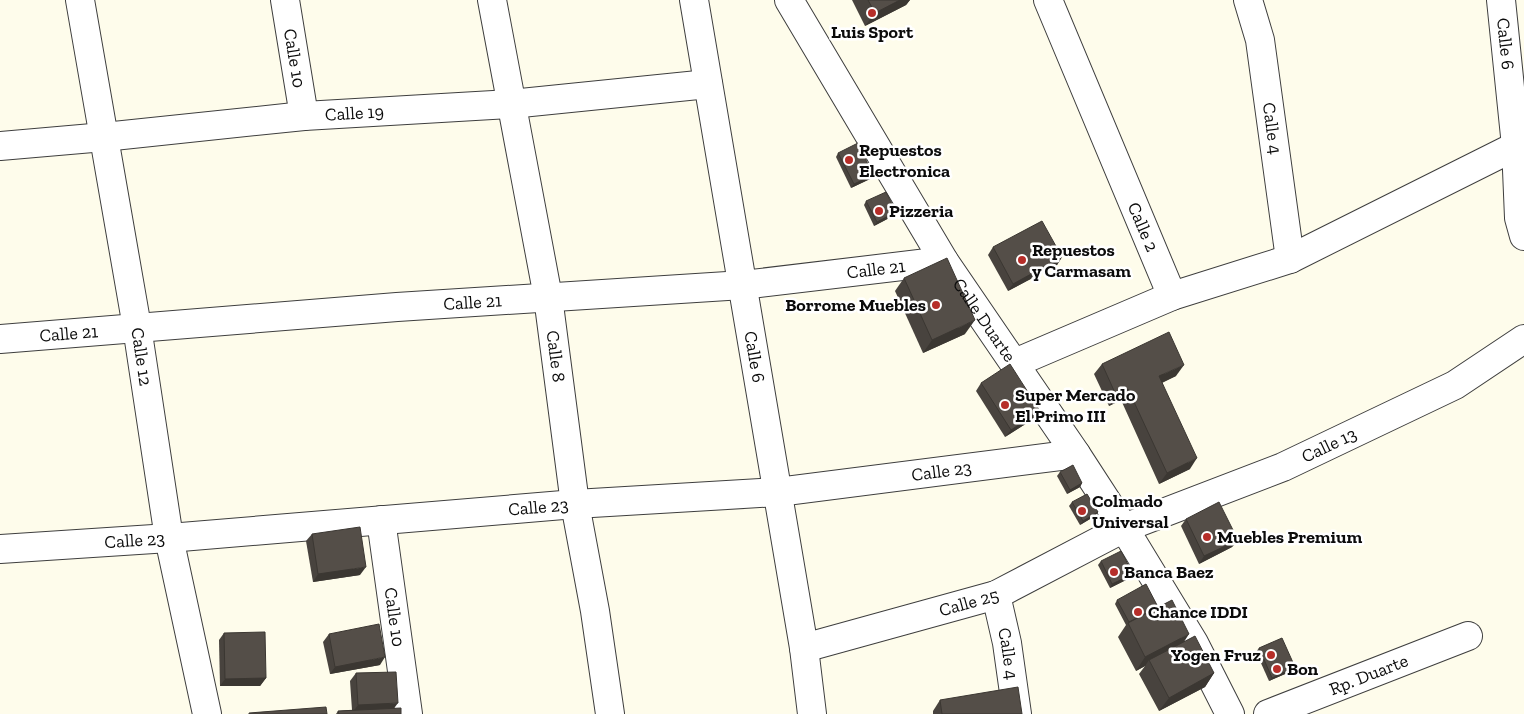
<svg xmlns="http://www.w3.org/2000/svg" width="1524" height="714" font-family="'Zilla Slab',serif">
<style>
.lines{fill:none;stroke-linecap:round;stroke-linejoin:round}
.minor-casing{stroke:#3e3e3e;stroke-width:30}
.minor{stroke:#fff;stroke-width:28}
.wall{fill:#48433e}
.shaded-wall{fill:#3b3732}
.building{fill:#544e48;stroke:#3b3732}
.poi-dot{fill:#b62e29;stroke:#fff;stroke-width:2}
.labels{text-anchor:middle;stroke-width:5;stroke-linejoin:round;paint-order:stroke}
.poi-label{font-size:18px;font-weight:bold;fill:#0b0b0b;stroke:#fff;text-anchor:start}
.street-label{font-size:18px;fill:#0b0b0b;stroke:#fff}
</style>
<rect width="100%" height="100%" fill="#fefceb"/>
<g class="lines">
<!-- minor casing -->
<g class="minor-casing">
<g id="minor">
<path id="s1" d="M80 0 137 327 169 538 207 714"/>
<path id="s2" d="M285 0 304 116"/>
<path id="s3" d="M492 0 548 297 575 504 595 611 610 714"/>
<path id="s4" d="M694 0 804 648 812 714"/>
<path id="s5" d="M789 0 944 261 1076 454 1124 528 1194 643 1230 714"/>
<path id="s6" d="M1248 0 1260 40 1290 259"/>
<path id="s7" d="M1501 0 1516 146 1519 218 1524 236"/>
<path id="s8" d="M0 146 104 137 304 116 511 104 708 84"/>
<path d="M1172 296 1290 259 1516 146"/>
<path id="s9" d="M0 339 397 307 743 285 944 261"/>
<path d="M1015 363 1172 296 1048 0"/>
<path id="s10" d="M381 520 408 714"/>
<path id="s11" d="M0 549 169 538 575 504 778 492 1076 454"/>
<path id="s12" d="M996 595 1007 643 1017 714"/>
<path id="s13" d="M804 648 996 595 1124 528 1283 467 1455 385 1524 339"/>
<path id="s14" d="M1268 714 1468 636"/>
</g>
</g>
<!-- minor -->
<use href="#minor" class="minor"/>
</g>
<!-- wall -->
<g class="wall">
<path d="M852 0H910L906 5 865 26Z"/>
<path d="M838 153 870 179 851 188 836 157Z"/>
<path d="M866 201 893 216 874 226 864 205Z"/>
<path d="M993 247 1062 257 1057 265 1008 291 988 255Z"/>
<path d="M904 278 965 334 923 353 895 291Z"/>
<path d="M1102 364 1176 376 1162 383 1190 469 1159 484 1121 400 1109 406 1094 374Z"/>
<path d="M981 383 1040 411 1035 418 1005 437 976 391Z"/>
<path d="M1060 472 1082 483 1080 487 1067 494 1057 476Z"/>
<path d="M1072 502 1098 512 1095 516 1080 525 1069 506Z"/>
<path d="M1186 519 1238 540 1232 547 1199 564 1181 526Z"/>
<path d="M312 534 360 575 313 582 306 541Z"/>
<path d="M1101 561 1133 574 1130 578 1110 588 1098 565Z"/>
<path d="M1117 600 1157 608 1184 642 1214 673 1205 687 1159 711 1139 674 1145 666 1136 671 1118 637 1126 625 1115 604Z"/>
<path d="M224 633 266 678 260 686H220L219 640Z"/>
<path d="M329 634 380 665 330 674 323 642Z"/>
<path d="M1259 648 1295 667 1292 671 1269 681 1256 652Z"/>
<path d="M356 673 395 708 401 714H336L338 711 352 710 350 681Z"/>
<path d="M940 700 1022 714H933V711Z"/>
</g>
<!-- shaded-wall -->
<g class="shaded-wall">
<path d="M900 0H910L906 5 865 26 875 13Z"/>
<path d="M873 175 870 179 851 188 854 184Z"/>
<path d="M896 212 893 216 874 226 877 222Z"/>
<path d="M1062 257 1057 265 1008 291 1013 284Z"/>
<path d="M975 320 965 334 923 353 932 340Z"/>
<path d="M1184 365 1176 376 1152 387 1159 376Z"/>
<path d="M1128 389 1121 400 1109 406 1116 395Z"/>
<path d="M1040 411 1035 418 1005 437 1011 430Z"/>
<path d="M1197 458 1190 469 1159 484 1167 473Z"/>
<path d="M1082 483 1080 487 1067 494 1070 490Z"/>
<path d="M1098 512 1095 516 1080 525 1083 521Z"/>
<path d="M1238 540 1232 547 1199 564 1204 556Z"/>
<path d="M366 567 360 575 313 582 318 574Z"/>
<path d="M1133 574 1130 578 1110 588 1112 584Z"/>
<path d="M1189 634 1180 648 1149 660 1145 666 1136 671 1145 657Z"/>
<path d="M385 657 380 665 330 674 335 667Z"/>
<path d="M1295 667 1292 671 1269 681 1272 678Z"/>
<path d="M1214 673 1205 687 1159 711 1169 698Z"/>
<path d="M266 678 260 686H220L225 679Z"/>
<path d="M398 703 392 711 352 713 358 705Z"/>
</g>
<!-- building -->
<g class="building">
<path d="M868 0H900L875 13Z"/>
<path d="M858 143 873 175 854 184 838 153Z"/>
<path d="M886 192 896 212 877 222 866 201Z"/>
<path d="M1042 221 1062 257 1013 284 993 247Z"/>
<path d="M947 258 975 320 932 340 904 278Z"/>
<path d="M1169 332 1184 365 1159 376 1197 458 1167 473 1128 389 1116 395 1102 364Z"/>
<path d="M1010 364 1040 411 1011 430 981 383Z"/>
<path d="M1073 465 1082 483 1070 490 1060 472Z"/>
<path d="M1087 494 1098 512 1083 521 1072 502Z"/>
<path d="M1219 502 1238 540 1204 556 1186 519Z"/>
<path d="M360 527 366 567 318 574 312 534Z"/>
<path d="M1121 551 1133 574 1112 584 1101 561Z"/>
<path d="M1146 584 1158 607 1129 622 1117 600Z"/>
<path d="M1172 600 1189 634 1145 657 1128 623Z"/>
<path d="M379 624 385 657 335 667 329 634Z"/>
<path d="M265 632 266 678 225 679 224 633Z"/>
<path d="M1195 636 1214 673 1169 698 1149 660Z"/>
<path d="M1282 638 1295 667 1272 678 1259 648Z"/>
<path d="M396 672 398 703 358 705 356 673Z"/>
<path d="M1018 687 1022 714H942L940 700Z"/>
<path d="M326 707 327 714H249V713Z"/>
<path d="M401 708V714H339L338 711Z"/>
</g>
<!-- markers -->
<g class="poi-dot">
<circle cx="872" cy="13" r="5"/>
<circle cx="849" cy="160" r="5"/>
<circle cx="879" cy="211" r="5"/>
<circle cx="1022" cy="260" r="5"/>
<circle cx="936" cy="305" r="5"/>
<circle cx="1005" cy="405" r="5"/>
<circle cx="1082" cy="511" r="5"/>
<circle cx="1207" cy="537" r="5"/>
<circle cx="1114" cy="572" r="5"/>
<circle cx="1138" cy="612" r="5"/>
<circle cx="1271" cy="655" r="5"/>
<circle cx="1277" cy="669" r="5"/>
</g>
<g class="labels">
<!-- poi labels -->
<g class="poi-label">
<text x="872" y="38" text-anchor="middle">Luis Sport</text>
<text x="859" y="156">Repuestos<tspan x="859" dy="21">Electronica</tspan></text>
<text x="889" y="217">Pizzeria</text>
<text x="1032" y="256">Repuestos<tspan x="1032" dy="21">y Carmasam</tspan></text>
<text x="926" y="311" text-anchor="end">Borrome Muebles</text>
<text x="1015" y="401">Super Mercado<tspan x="1015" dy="21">El Primo III</tspan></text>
<text x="1092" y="507">Colmado<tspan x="1092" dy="21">Universal</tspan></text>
<text x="1217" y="543">Muebles Premium</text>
<text x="1124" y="578">Banca Baez</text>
<text x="1148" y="618">Chance IDDI</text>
<text x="1261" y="661" text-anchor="end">Yogen Fruz</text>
<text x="1287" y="675">Bon</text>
</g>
<!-- street labels -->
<g class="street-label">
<text dy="6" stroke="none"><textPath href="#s7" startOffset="44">Calle 6</textPath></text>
<text dy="6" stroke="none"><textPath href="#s2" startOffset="59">Calle 10</textPath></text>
<text dy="6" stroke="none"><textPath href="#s8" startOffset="356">Calle 19</textPath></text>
<text dy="6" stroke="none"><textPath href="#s6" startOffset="131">Calle 4</textPath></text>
<text transform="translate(1143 227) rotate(67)" y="6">Calle 2</text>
<text dy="6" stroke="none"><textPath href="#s9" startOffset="879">Calle 21</textPath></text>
<text dy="6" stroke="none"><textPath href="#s9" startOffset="474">Calle 21</textPath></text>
<text dy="6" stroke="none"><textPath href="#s5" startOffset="375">Calle Duarte</textPath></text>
<text dy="6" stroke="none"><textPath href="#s9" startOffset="69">Calle 21</textPath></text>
<text dy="6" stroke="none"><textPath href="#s3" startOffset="362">Calle 8</textPath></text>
<text dy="6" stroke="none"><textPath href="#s4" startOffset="362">Calle 6</textPath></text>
<text dy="6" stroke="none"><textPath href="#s1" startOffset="362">Calle 12</textPath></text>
<text dy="6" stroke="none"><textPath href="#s13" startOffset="565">Calle 13</textPath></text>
<text dy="6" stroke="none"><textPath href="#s11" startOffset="945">Calle 23</textPath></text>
<text dy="6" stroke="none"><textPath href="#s11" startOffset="540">Calle 23</textPath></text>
<text dy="6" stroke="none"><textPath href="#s11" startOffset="135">Calle 23</textPath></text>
<text dy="6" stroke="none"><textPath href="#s13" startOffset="171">Calle 25</textPath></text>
<text dy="6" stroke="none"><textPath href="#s10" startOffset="98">Calle 10</textPath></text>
<text dy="6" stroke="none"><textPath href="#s12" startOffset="60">Calle 4</textPath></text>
<text dy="6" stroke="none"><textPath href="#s14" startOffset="108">Rp. Duarte</textPath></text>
</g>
</g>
</svg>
